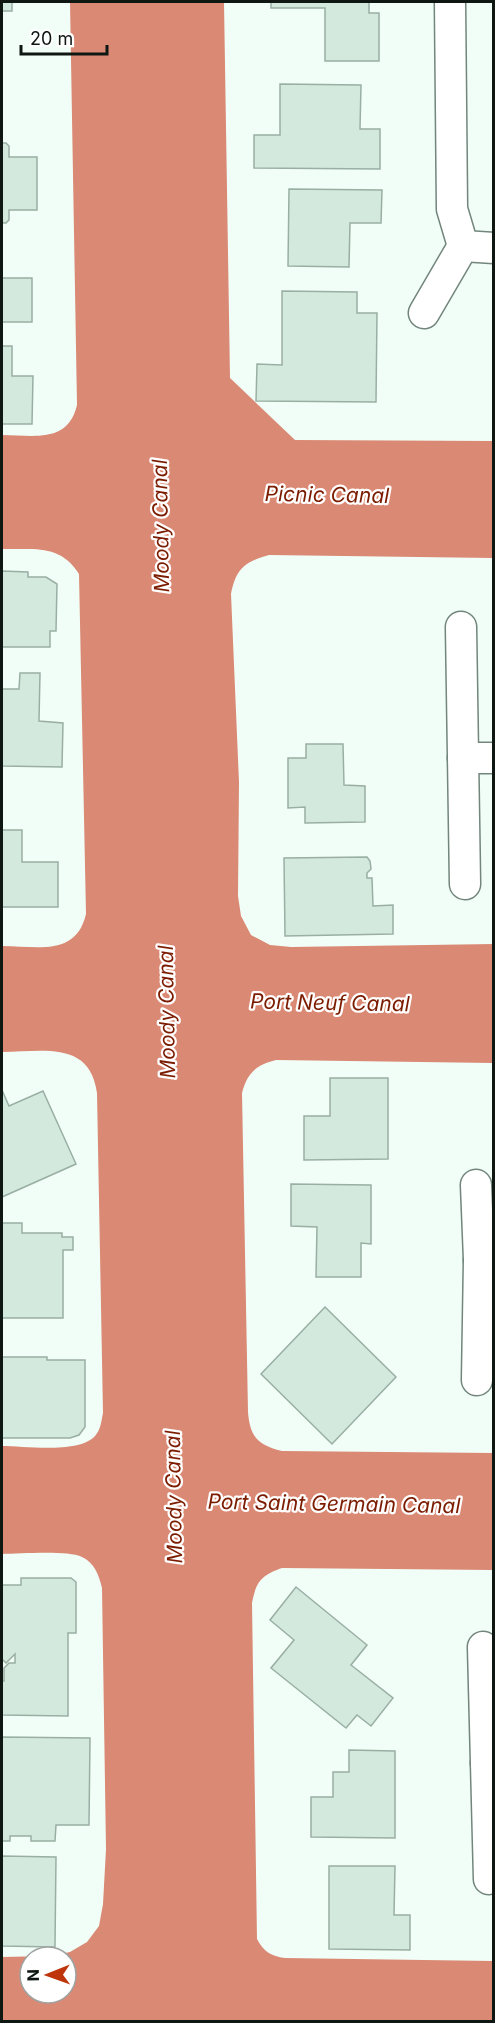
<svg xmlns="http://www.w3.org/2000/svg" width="495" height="2023" font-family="Inter,sans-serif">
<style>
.water{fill:#da8974;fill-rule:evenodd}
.building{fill:#d3e9dd;stroke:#9aafa4;stroke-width:1.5}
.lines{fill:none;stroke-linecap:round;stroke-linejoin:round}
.minor-casing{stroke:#72867c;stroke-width:33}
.minor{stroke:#fff;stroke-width:30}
.labels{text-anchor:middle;stroke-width:4.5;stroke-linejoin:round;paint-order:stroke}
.water-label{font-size:21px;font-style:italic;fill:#7b1c00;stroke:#fff}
</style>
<rect width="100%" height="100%" fill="#f1fef7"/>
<!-- water -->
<path class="water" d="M70 2H224L230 378 295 440 493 441V558L269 555C244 562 236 569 231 594L239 782 238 896 241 916 251 935 270 945 291 947 494 944 493 1063 276 1060C256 1065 247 1073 242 1093L248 1412C250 1437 258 1445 282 1451L494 1453 493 1570 282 1568C262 1575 256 1581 252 1603L257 1939C264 1952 271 1956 285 1958L493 1961V2021H2V1957L50 1956 70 1952 87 1942 99 1926 103 1904 106 1849 102 1588C99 1576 95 1563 82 1557 67 1550 20 1554 2 1554V1446C25 1446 79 1454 95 1436 101 1429 101 1422 103 1413L97 1093C90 1040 42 1052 2 1052V946C37 946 76 957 86 914L79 574C60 543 32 550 2 549V435C33 435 68 444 77 405ZM30 1957H66V1993H30Z"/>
<!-- building -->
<g class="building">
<rect x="2" y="2" width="10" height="9"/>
<path d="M271 2H369V13H379V61H325V8H271Z"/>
<path d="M280 84 361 85 360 129H380V169L254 168V135H280Z"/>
<path d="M2 143H6L9 146V157H37V210H9V220L6 223H2Z"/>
<path d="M289 189 382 190 381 223H350L349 267 288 266Z"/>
<rect x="2" y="278" width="30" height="44"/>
<path d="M282 291 357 292V313H377L376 402 256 401 257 364 282 365Z"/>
<path d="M2 346H12V376H33L32 424H2Z"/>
<path d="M2 571 28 572V577H46L57 584 56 631H50V647H2Z"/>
<path d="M20 673H40L39 721 63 723 62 767 2 766V689H19Z"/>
<path d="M306 744H343L344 785 365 786V822L305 823V807L288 808V758H306Z"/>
<path d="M2 830H22V862H58V907H2Z"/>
<path d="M367 857 370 861 371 869 367 873V878H372L373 906 393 905V934L285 936 284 858Z"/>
<path d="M330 1078H388V1159L304 1160V1116H330Z"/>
<path d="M2 1090 9 1106 43 1091 76 1164 2 1197Z"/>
<path d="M291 1184 371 1185V1244L361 1243V1277H316L317 1227 291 1226Z"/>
<path d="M2 1223H22V1233H62V1237H73V1250H63V1318H2Z"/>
<path d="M325 1307 396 1377 332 1444 261 1374Z"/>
<path d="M2 1357H47V1360H85V1427L79 1435 70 1438H2Z"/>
<path d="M21 1578H71L76 1582V1633H68V1716L2 1715V1681H4V1668L9 1663H15V1654L6 1663 2 1659V1585H21Z"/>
<path d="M296 1587 367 1645 351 1665 393 1698 371 1726 357 1715 346 1728 271 1668 294 1640 270 1620Z"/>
<path d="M2 1737 90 1738 89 1825H56L55 1841H31V1836H10V1841H2Z"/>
<path d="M349 1750 395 1751V1838L311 1837V1797H333V1772H349Z"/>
<path d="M2 1856 56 1857 55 1947 2 1946Z"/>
<path d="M329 1866H395L394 1915H410V1950L329 1949Z"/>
</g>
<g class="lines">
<!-- minor casing -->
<g class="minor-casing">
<g id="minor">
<path d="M463 246 494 248"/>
<path d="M424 313 463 246 452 209 450 2"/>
<path d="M461 627 465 884"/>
<path d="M463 758H494"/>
<path d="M476 1185 479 1260"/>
<path d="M477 1380 479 1260H494"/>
<path d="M483 1647 486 1763"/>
<path d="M489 1879 486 1763H494"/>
</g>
</g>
<!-- minor -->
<use href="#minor" class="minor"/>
</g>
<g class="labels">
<!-- water labels -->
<g class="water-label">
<text transform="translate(327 495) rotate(1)" y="7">Picnic Canal</text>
<text transform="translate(161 526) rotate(-91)" y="7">Moody Canal</text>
<text transform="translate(330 1003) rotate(1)" y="7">Port Neuf Canal</text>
<text transform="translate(167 1012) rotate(-91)" y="7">Moody Canal</text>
<text transform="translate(174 1497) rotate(-91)" y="7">Moody Canal</text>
<text transform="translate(334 1504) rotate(1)" y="7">Port Saint Germain Canal</text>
</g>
</g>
<!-- border -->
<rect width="495" height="2023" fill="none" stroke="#0f1713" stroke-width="6"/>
<!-- north arrow -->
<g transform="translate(48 1975) rotate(269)"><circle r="28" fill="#ffffff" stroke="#9fa2a1" stroke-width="1.5"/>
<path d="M0-4.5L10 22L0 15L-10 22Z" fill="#bf350b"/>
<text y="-9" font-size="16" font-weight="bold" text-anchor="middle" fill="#0f1713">N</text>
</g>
<!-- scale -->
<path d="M21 45v9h86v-9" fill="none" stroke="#0f1713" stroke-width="3"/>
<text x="30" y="45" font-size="18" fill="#0f1713" stroke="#ffffff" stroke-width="4.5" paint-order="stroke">20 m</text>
</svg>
